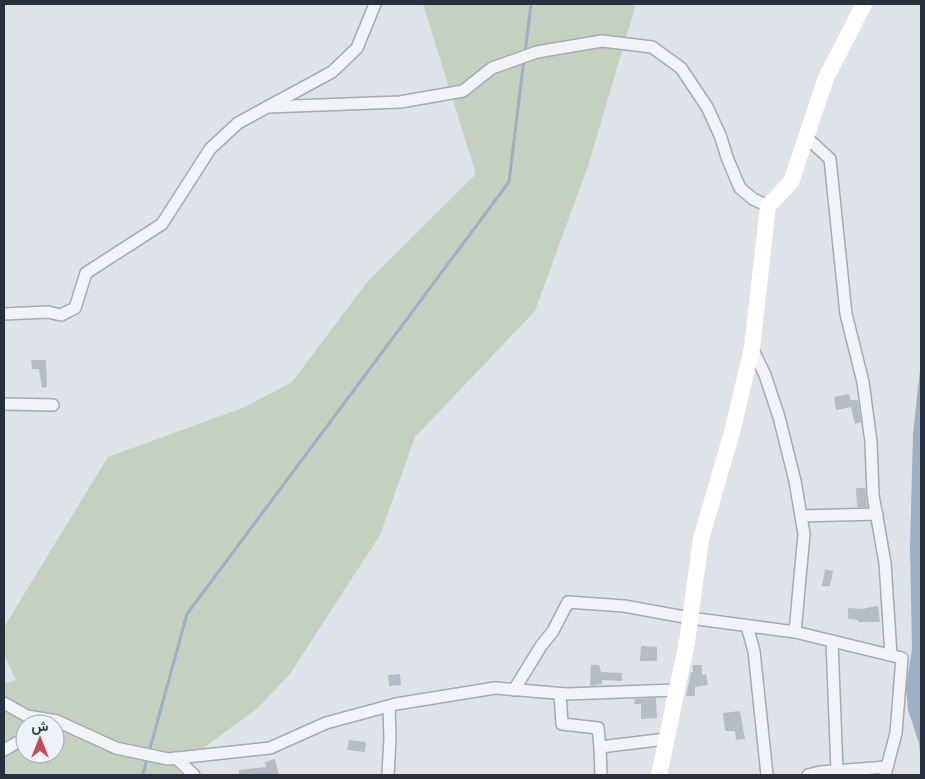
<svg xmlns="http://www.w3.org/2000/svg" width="925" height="779" font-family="Arial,Vazirmatn,sans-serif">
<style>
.green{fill:#c4d1c1;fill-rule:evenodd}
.water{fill:#9cafc5}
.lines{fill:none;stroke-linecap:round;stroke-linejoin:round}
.stream{stroke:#9cafc5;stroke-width:3}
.building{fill:#b7bbc4}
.street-casing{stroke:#a5a9b1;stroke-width:14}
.street{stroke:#f1f3f6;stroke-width:11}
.secondary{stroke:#fff;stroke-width:16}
</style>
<rect width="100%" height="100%" fill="#dfe2e7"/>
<!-- green -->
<path class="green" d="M423 4H636L588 166 535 311 415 437 380 535 290 674 258 708 176 768 183 775H4V683L16 680 4 655V627L108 457 245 407 292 382 368 281 476 174ZM25 724H55V754H25Z"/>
<!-- water -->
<path class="water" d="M921 361V765L919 743 908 710 906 687 912 649 910 548 913 434Z"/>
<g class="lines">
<!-- stream -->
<g class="stream">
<path d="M525 53 531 4"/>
<path d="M149 752 187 614 509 182 524 59"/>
<path d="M143 775 147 758"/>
</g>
</g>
<!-- building -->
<g class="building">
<path d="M31 360H46L47 387 42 388 39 369H32Z"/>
<path d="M849 394 850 400H858L861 422 855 424 851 407 836 410 834 397Z"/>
<path d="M856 488H865L867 507H857Z"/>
<path d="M825 569 833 571 830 586H822Z"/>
<path d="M878 606 880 622H858V620L848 619V608L865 609V608Z"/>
<path d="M641 646 657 647V661H640Z"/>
<path d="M591 665H599L601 672 622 673V681L602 680V684L590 686Z"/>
<path d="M693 665H702V675L706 674 708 685 695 687V696H686L691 672H693Z"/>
<path d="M400 674 401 685 389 686 388 675Z"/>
<path d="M656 698 657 718 641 719V704H634L635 699Z"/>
<path d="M740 711 745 739 736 740 735 731H725L723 713Z"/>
<path d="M349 740 366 742 365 752 347 750Z"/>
<path d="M275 759 279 775H239V770L266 767 265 762Z"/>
</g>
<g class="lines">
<!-- street casing -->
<g class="street-casing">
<g id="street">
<path d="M268 107 400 102 463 91 492 68 537 52 602 41 652 47 681 68 707 107 720 135 728 160 740 188 753 199 768 206"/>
<path d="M806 137 830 159 846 314 863 382 871 442 873 495 885 563 891 655"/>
<path d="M4 314 48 312 61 315 75 308 86 273 162 224 210 149 238 123 332 72 357 48 375 4"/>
<path d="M752 348 765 375 779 417 795 481 804 534 795 632"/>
<path d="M4 404 53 405"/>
<path d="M801 516 877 514"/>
<path d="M747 626 754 651 767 775"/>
<path d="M832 641 837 771"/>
<path d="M514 690 541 646 553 631 568 602 624 606 690 618 795 632 902 658 896 733 885 775"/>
<path d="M560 694 562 724 598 728 600 747"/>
<path d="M4 703 27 716 57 721 116 748 168 759 270 748 326 723 396 704 495 688 566 694 676 690"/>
<path d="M4 750 25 738"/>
<path d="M176 758 194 775"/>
<path d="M388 775 390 738 389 707"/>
<path d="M601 775 600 747 666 739"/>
<path d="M808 775 820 772 887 767"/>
</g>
</g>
<!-- street -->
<use href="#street" class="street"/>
<!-- secondary -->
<path class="secondary" d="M659 775 687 642 701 539 732 432 752 348 768 206 791 182 826 78 864 4"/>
</g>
<!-- border -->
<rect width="925" height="779" fill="none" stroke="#29303d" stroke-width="10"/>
<!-- north arrow -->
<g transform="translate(40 739)"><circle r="24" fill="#eef1f5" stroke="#9fa4ab"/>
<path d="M0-4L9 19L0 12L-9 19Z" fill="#c54b5a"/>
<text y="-8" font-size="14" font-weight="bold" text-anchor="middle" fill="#29303d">ش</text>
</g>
</svg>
